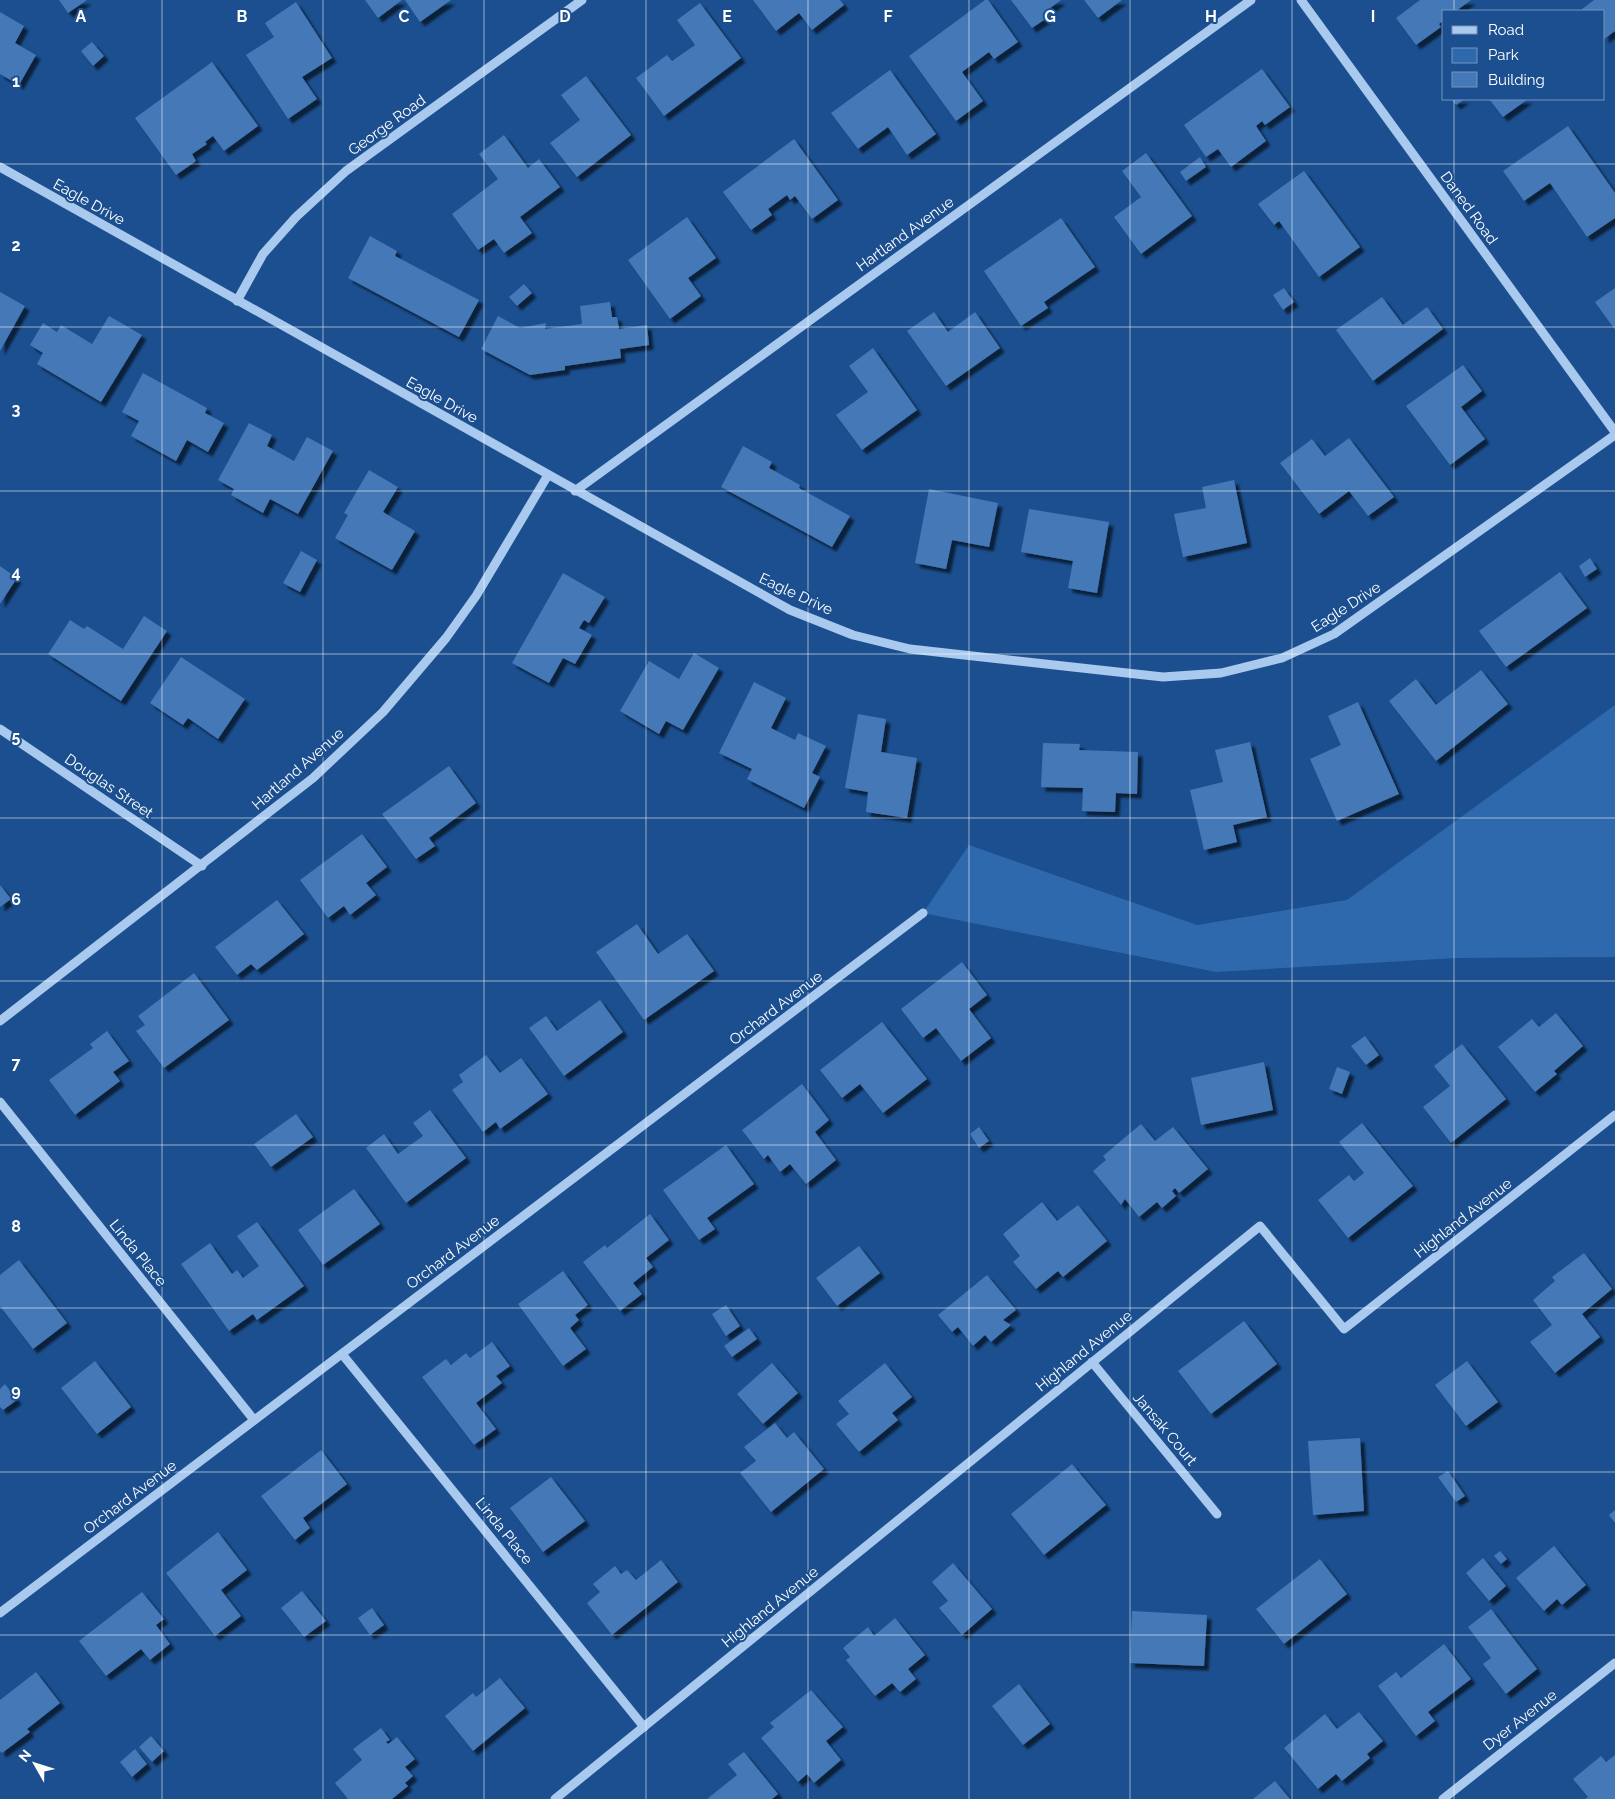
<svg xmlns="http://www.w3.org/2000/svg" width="1615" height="1799" font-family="Raleway,sans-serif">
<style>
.green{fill:#2e69ad}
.building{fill:#4478b7;filter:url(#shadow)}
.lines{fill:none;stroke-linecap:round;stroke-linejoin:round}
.minor{stroke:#a9c9ee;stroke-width:9}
.grid{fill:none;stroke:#fff;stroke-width:1;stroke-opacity:0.55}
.labels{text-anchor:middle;stroke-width:4;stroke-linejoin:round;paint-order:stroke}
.street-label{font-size:15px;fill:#fff;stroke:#1b4f8f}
.grid-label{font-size:16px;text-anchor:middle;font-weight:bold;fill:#fff;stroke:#1b4f8f;stroke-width:4;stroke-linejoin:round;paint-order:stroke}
</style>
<defs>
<filter id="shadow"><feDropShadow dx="4.5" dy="4.5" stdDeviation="1" flood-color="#0009"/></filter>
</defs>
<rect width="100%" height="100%" fill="#1b4f8f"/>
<!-- green -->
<path class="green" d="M1615 705V957L1456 958 1216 972 923 913 969 845 1197 925 1347 900Z"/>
<!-- building -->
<g class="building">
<path d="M59 0H87L68 13Z"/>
<path d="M365 0H402L378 18Z"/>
<path d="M405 0H451L420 22Z"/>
<path d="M753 0H840L844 5 812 30 799 13 776 31Z"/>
<path d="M985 0H988L1018 42 994 59 989 52 962 72 983 101 956 121 909 56Z"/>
<path d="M1011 0H1061L1049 9 1053 14 1032 28Z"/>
<path d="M1084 0H1122L1098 18Z"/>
<path d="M1420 0H1471L1456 11H1444V20L1439 24 1441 27 1416 45 1396 18Z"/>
<path d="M1594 0H1615V31L1604 39V11H1584L1582 9Z"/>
<path d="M296 2 332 58 302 77 317 99 288 119 246 55 274 37 265 23Z"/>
<path d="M700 3 741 58 664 116 636 78 667 55 672 61 695 45 677 20Z"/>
<path d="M0 12 24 26 15 43 36 55 19 85 0 74Z"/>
<path d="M92 42 104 56 93 66 81 51Z"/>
<path d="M212 62 258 126 224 151 213 136 205 142 207 144 192 154 196 161 176 175 135 118Z"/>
<path d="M1262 69 1290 107 1265 125 1262 121 1256 126 1266 141 1231 167 1218 149 1206 157 1184 125Z"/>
<path d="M890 70 936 134 907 155 888 127 858 149 831 113Z"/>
<path d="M586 76 631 135 577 177 550 143 580 120 561 95Z"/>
<path d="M1451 99H1465L1456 105Z"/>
<path d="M1489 99H1528L1503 117Z"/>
<path d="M1568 126 1615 193V218L1587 237 1550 183 1524 201 1503 171Z"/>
<path d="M504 135 528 168 539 159 560 187 520 217 532 233 504 253 494 239 478 250 452 214 498 179 479 154Z"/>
<path d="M794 139 838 200 812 219 795 196 790 200 787 195 768 209 772 215 751 230 723 192Z"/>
<path d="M1146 153 1192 216 1141 254 1114 217 1141 197 1122 171Z"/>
<path d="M1200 157 1206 167 1186 181 1180 172Z"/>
<path d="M1304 171 1360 247 1319 277 1279 221 1274 225 1258 204Z"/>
<path d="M687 217 716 258 688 278 701 296 670 319 628 260Z"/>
<path d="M1061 218 1095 267 1044 302 1048 308 1021 326 984 271Z"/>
<path d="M370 236 397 251 395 256 479 300 459 337 348 278Z"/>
<path d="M524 284 532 293 517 306 509 297Z"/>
<path d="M1284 288 1294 302 1283 310 1273 295Z"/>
<path d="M1615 288V330L1595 302Z"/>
<path d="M0 292 25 306 0 351Z"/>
<path d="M1382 297 1403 325 1427 307 1443 329 1373 381 1336 330Z"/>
<path d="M610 302 612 317H617L619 329 647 325 649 345 620 349 621 358 565 366V370L530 375 481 349 498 316 520 328 546 323 545 329 582 324 580 306Z"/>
<path d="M934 312 948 332 975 312 1000 348 946 386 907 331Z"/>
<path d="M109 316 142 335 101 402 37 364 43 353 30 345 43 323 57 332 61 325 92 344Z"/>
<path d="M873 348 917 410 862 450 836 415 868 392 849 366Z"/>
<path d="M1463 365 1482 391 1461 407 1485 439 1450 465 1406 406Z"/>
<path d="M143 373 207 408 205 413 224 423 208 452 187 440 176 461 131 436 139 421 122 412Z"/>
<path d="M249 423 272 435 267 446 294 461 307 437 333 451 298 514 270 499 263 513 231 495 234 489 218 480Z"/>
<path d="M1349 438 1394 497 1368 516 1349 491 1319 514 1280 463 1312 439 1325 456Z"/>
<path d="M743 446 772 462 769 468 800 485 799 488 850 516 832 547 721 487Z"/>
<path d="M369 470 398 487 383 512 415 531 392 570 335 538 348 515 344 513Z"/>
<path d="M1234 480 1247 543 1183 557 1174 514 1206 508 1202 487Z"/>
<path d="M929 489 998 503 989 547 952 540 946 569 915 563Z"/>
<path d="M1029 509 1109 522 1097 593 1068 588 1073 561 1021 552Z"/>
<path d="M301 551 317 560 300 592 283 583Z"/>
<path d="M1590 558 1597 569 1585 577 1579 566Z"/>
<path d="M0 566 17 578 0 604Z"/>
<path d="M1560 572 1587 608 1506 667 1479 631Z"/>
<path d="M563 573 605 597 589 623 584 620 579 628 592 635 575 664 563 658 549 683 512 663Z"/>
<path d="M144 616 167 631 121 701 48 654 70 620 84 629 87 626 123 649Z"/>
<path d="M694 653 719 668 683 730 666 721 659 734 620 711 649 661 679 679Z"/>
<path d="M181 657 245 699 218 739 188 718 183 725 150 703Z"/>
<path d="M1481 670 1508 704 1436 761 1389 701 1416 679 1436 705Z"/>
<path d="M754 682 786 698 771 728 795 740 798 733 826 746 812 773 820 777 804 808 747 779 752 769 719 753Z"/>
<path d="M1358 702 1399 794 1337 821 1310 759 1341 745 1328 716Z"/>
<path d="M858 714 886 719 881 752 917 758 907 818 866 812 868 792 845 788Z"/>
<path d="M1250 742 1267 817 1233 825 1237 842 1204 850 1190 790 1223 782 1215 750Z"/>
<path d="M1043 743 1080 744 1079 750 1138 752 1137 794 1116 793 1115 812 1082 811 1083 788 1041 787Z"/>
<path d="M449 766 476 803 429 838 435 846 416 859 382 814Z"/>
<path d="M362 834 387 867 366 883 376 895 350 915 344 906 328 918 300 880Z"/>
<path d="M0 885 11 899 0 907Z"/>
<path d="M277 900 304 934 257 970 251 964 237 975 215 947Z"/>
<path d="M637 924 658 954 687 934 714 971 644 1020 596 952Z"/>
<path d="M962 962 987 995 969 1009 991 1038 961 1061 936 1028 923 1038 901 1009Z"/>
<path d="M194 973 229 1020 164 1068 136 1031 145 1025 138 1016Z"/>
<path d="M600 1000 623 1032 564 1076 529 1028 546 1016 557 1031Z"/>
<path d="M1556 1013 1583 1046 1554 1071 1557 1074 1535 1092 1498 1047 1532 1019 1539 1027Z"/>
<path d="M882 1022 927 1079 883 1113 860 1084 842 1098 820 1070Z"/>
<path d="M107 1031 129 1061 113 1072 120 1081 75 1115 49 1080 93 1048 90 1044Z"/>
<path d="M1365 1036 1379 1055 1366 1065 1351 1046Z"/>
<path d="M1462 1044 1506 1099 1451 1143 1423 1107 1450 1086 1434 1066Z"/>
<path d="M486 1055 500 1073 521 1058 548 1094 500 1129 496 1122 483 1132 452 1090 463 1082 459 1075Z"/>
<path d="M1264 1062 1273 1110 1201 1125 1191 1078Z"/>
<path d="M1337 1067 1350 1072 1342 1094 1329 1089Z"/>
<path d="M802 1084 829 1120 815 1132 836 1160 806 1184 790 1164 780 1172 768 1155 764 1159 742 1130Z"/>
<path d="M430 1110 466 1158 406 1203 366 1148 384 1134 398 1154 423 1136 413 1123Z"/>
<path d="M296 1114 313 1137 271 1167 254 1144Z"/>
<path d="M1362 1123 1413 1186 1348 1238 1318 1200 1349 1175 1354 1181 1364 1173 1339 1142Z"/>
<path d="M1141 1124 1155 1141 1173 1127 1208 1169 1179 1193 1175 1188 1172 1191 1176 1196 1162 1208 1157 1202 1139 1217 1125 1199 1121 1205 1093 1171 1106 1160 1103 1156Z"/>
<path d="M979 1127 989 1141 979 1148 970 1134Z"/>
<path d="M726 1145 754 1184 707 1218 715 1229 699 1240 663 1190Z"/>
<path d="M354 1189 380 1224 323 1265 298 1230Z"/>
<path d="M1042 1202 1057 1221 1078 1205 1107 1241 1063 1277 1058 1271 1036 1289 1013 1262 1020 1256 1003 1234Z"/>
<path d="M650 1214 669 1240 646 1258 653 1267 633 1283 642 1294 620 1311 583 1262 605 1245 607 1248Z"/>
<path d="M257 1222 304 1286 257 1320 253 1314 229 1331 181 1264 210 1243 232 1274 237 1270 243 1278 259 1266 237 1236Z"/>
<path d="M859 1246 880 1273 837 1306 816 1278Z"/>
<path d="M1584 1253 1612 1289 1582 1314 1600 1337 1555 1373 1530 1342 1552 1325 1533 1300 1555 1281 1552 1277Z"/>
<path d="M19 1260 67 1323 33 1349 0 1306V1275Z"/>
<path d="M563 1271 588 1305 575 1315 579 1320 570 1328 586 1349 563 1366 518 1304Z"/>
<path d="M987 1275 1016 1310 1003 1320 1011 1325 991 1342 985 1335 973 1346 958 1327 952 1332 938 1315Z"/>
<path d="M726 1305 740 1326 726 1336 712 1314Z"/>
<path d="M1244 1321 1277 1364 1211 1414 1178 1371Z"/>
<path d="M749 1328 757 1339 732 1357 724 1346Z"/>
<path d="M492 1342 510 1366 496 1376 502 1383 476 1403 496 1429 474 1445 422 1377 446 1359 451 1365 466 1353 470 1358Z"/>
<path d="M95 1361 131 1407 97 1434 61 1388Z"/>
<path d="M1467 1361 1498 1402 1466 1426 1435 1385Z"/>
<path d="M772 1363 798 1393 763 1424 737 1394Z"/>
<path d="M885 1363 912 1397 892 1413 898 1420 859 1452 836 1424 849 1414 838 1401Z"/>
<path d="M5 1384 17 1400 3 1410 0 1407V1389Z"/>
<path d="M775 1423 787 1438 794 1432 824 1469 771 1512 740 1473 756 1461 744 1447Z"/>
<path d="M1360 1438 1364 1511 1313 1515 1308 1441Z"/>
<path d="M321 1450 347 1484 303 1518 310 1528 295 1540 261 1496Z"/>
<path d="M1072 1464 1106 1505 1044 1555 1011 1514Z"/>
<path d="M1448 1471 1465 1496 1456 1502 1438 1477Z"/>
<path d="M551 1477 585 1521 543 1552 510 1508Z"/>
<path d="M1615 1510V1523L1609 1515Z"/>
<path d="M218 1532 247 1570 221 1590 241 1616 215 1636 166 1573Z"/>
<path d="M1554 1546 1586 1585 1562 1605 1557 1599 1544 1611 1516 1578Z"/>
<path d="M1500 1551 1507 1559 1501 1564 1494 1556Z"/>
<path d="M1483 1558 1506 1586 1489 1601 1466 1573Z"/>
<path d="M1320 1559 1347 1594 1284 1644 1256 1609Z"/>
<path d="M661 1560 678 1582 612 1635 587 1603 600 1592 593 1584 615 1566 621 1574 627 1570 636 1580Z"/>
<path d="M953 1563 992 1609 962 1635 939 1608 948 1601 932 1582Z"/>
<path d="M302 1591 326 1621 304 1637 281 1608Z"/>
<path d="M142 1592 164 1619 156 1625 170 1644 150 1660 141 1649 106 1676 79 1641Z"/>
<path d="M372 1608 384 1625 370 1635 358 1618Z"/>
<path d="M1491 1609 1537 1669 1506 1694 1483 1664 1491 1658 1468 1627Z"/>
<path d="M1132 1611 1207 1615 1204 1666 1130 1663Z"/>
<path d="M895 1618 925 1655 908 1669 916 1679 900 1692 892 1683 875 1696 846 1660 850 1657 843 1648 868 1627 874 1636Z"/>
<path d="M1444 1644 1471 1679 1428 1712 1435 1721 1416 1736 1378 1686 1396 1672 1401 1678Z"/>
<path d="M36 1672 60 1703 27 1729 30 1732 2 1753 0 1751V1700Z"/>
<path d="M500 1678 525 1708 473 1751 445 1716 473 1693 476 1697Z"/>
<path d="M1019 1684 1050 1724 1023 1745 992 1706Z"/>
<path d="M811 1690 843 1727 826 1741 841 1760 814 1783 807 1774 798 1782 761 1738 774 1727 770 1723Z"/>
<path d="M1359 1712 1383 1741 1367 1754 1370 1758 1342 1781 1336 1774 1318 1789 1284 1748 1325 1714 1337 1729Z"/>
<path d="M381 1728 390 1740 386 1742 388 1744 397 1737 415 1759 405 1767 413 1776 405 1783 408 1786 392 1799H348L335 1783 362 1760 353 1749Z"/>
<path d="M151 1736 164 1751 152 1762 139 1747Z"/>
<path d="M135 1749 147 1764 132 1777 120 1762Z"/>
<path d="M744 1752 778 1794 772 1799H707L737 1775 728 1764Z"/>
<path d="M1615 1755V1799H1585L1588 1797 1573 1779 1601 1756 1606 1762Z"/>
<path d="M1275 1781 1290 1799H1253Z"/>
</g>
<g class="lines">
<!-- minor -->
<g class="minor">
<path d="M1301 0 1615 432"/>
<path d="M0 167 790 610 853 635 910 649 1163 677 1221 673 1282 658 1334 634 1615 435"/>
<path d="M237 301 263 254 296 217 346 171 582 0"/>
<path d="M575 491 1251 0"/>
<path d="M0 729 202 866"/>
<path d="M0 1021 313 778 383 712 446 638 476 596 548 475"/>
<path d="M0 1102 254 1420"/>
<path d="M342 1354 644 1727"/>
<path d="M1092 1362 1217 1514"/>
<path d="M0 1613 923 913"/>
<path d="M555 1799 1260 1226 1344 1329 1615 1115"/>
<path d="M1443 1799 1615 1663"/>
</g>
</g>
<!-- grid -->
<path class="grid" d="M162 0V1799M323 0V1799M484 0V1799M646 0V1799M808 0V1799M969 0V1799M1130 0V1799M1292 0V1799M1454 0V11M1454 99V1799M0 164H1615M0 327H1615M0 491H1615M0 654H1615M0 818H1615M0 981H1615M0 1145H1615M0 1308H1615M0 1472H1615M0 1635H1615"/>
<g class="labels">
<!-- street labels -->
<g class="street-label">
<text transform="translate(387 125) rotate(-36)" y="5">George Road</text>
<text transform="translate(89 202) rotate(29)" y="5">Eagle Drive</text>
<text transform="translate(1469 208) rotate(54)" y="5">Daned Road</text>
<text transform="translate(905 234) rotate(-36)" y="5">Hartland Avenue</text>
<text transform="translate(442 400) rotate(29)" y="5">Eagle Drive</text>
<text transform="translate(796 594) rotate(25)" y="5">Eagle Drive</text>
<text transform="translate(1346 607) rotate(-33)" y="5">Eagle Drive</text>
<text transform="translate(298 769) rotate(-41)" y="5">Hartland Avenue</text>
<text transform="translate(109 786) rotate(34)" y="5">Douglas Street</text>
<text transform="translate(776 1008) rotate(-37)" y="5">Orchard Avenue</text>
<text transform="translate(1463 1218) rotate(-38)" y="5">Highland Avenue</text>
<text transform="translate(453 1252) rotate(-37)" y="5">Orchard Avenue</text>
<text transform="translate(138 1253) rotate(51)" y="5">Linda Place</text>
<text transform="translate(1084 1351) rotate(-39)" y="5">Highland Avenue</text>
<text transform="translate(1165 1429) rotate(50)" y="5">Jansak Court</text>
<text transform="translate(130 1497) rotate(-37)" y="5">Orchard Avenue</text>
<text transform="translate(504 1531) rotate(51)" y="5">Linda Place</text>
<text transform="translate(770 1607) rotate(-39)" y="5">Highland Avenue</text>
<text transform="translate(1520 1720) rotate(-38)" y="5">Dyer Avenue</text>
</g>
</g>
<g class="grid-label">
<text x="81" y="22">A</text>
<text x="242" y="22">B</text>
<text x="404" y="22">C</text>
<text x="565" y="22">D</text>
<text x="727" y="22">E</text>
<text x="888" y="22">F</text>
<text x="1050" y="22">G</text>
<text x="1211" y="22">H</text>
<text x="1373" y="22">I</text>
<text x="16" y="87">1</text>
<text x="16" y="251">2</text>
<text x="16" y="415">3</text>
<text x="16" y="578">4</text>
<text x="16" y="742">5</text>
<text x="16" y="905">6</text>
<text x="16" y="1069">7</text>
<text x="16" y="1232">8</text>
<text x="16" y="1396">9</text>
</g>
<!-- legend -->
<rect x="1442" y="10" width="162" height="90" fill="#1b4f8f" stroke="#7695bc"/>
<rect x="1452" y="26" width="25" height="8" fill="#a9c9ee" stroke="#7695bc"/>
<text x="1488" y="35" font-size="15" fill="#ffffff">Road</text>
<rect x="1452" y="48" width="25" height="15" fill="#2e69ad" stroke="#7695bc"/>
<text x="1488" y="60" font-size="15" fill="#ffffff">Park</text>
<rect x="1452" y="72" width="25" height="15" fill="#4478b7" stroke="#7695bc"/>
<text x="1488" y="85" font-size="15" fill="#ffffff">Building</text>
<!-- north arrow -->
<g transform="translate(35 1764) rotate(309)" stroke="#1b4f8f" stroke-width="4" paint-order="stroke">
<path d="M0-4L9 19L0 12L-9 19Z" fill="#ffffff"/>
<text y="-8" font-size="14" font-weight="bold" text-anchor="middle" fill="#ffffff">N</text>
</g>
</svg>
